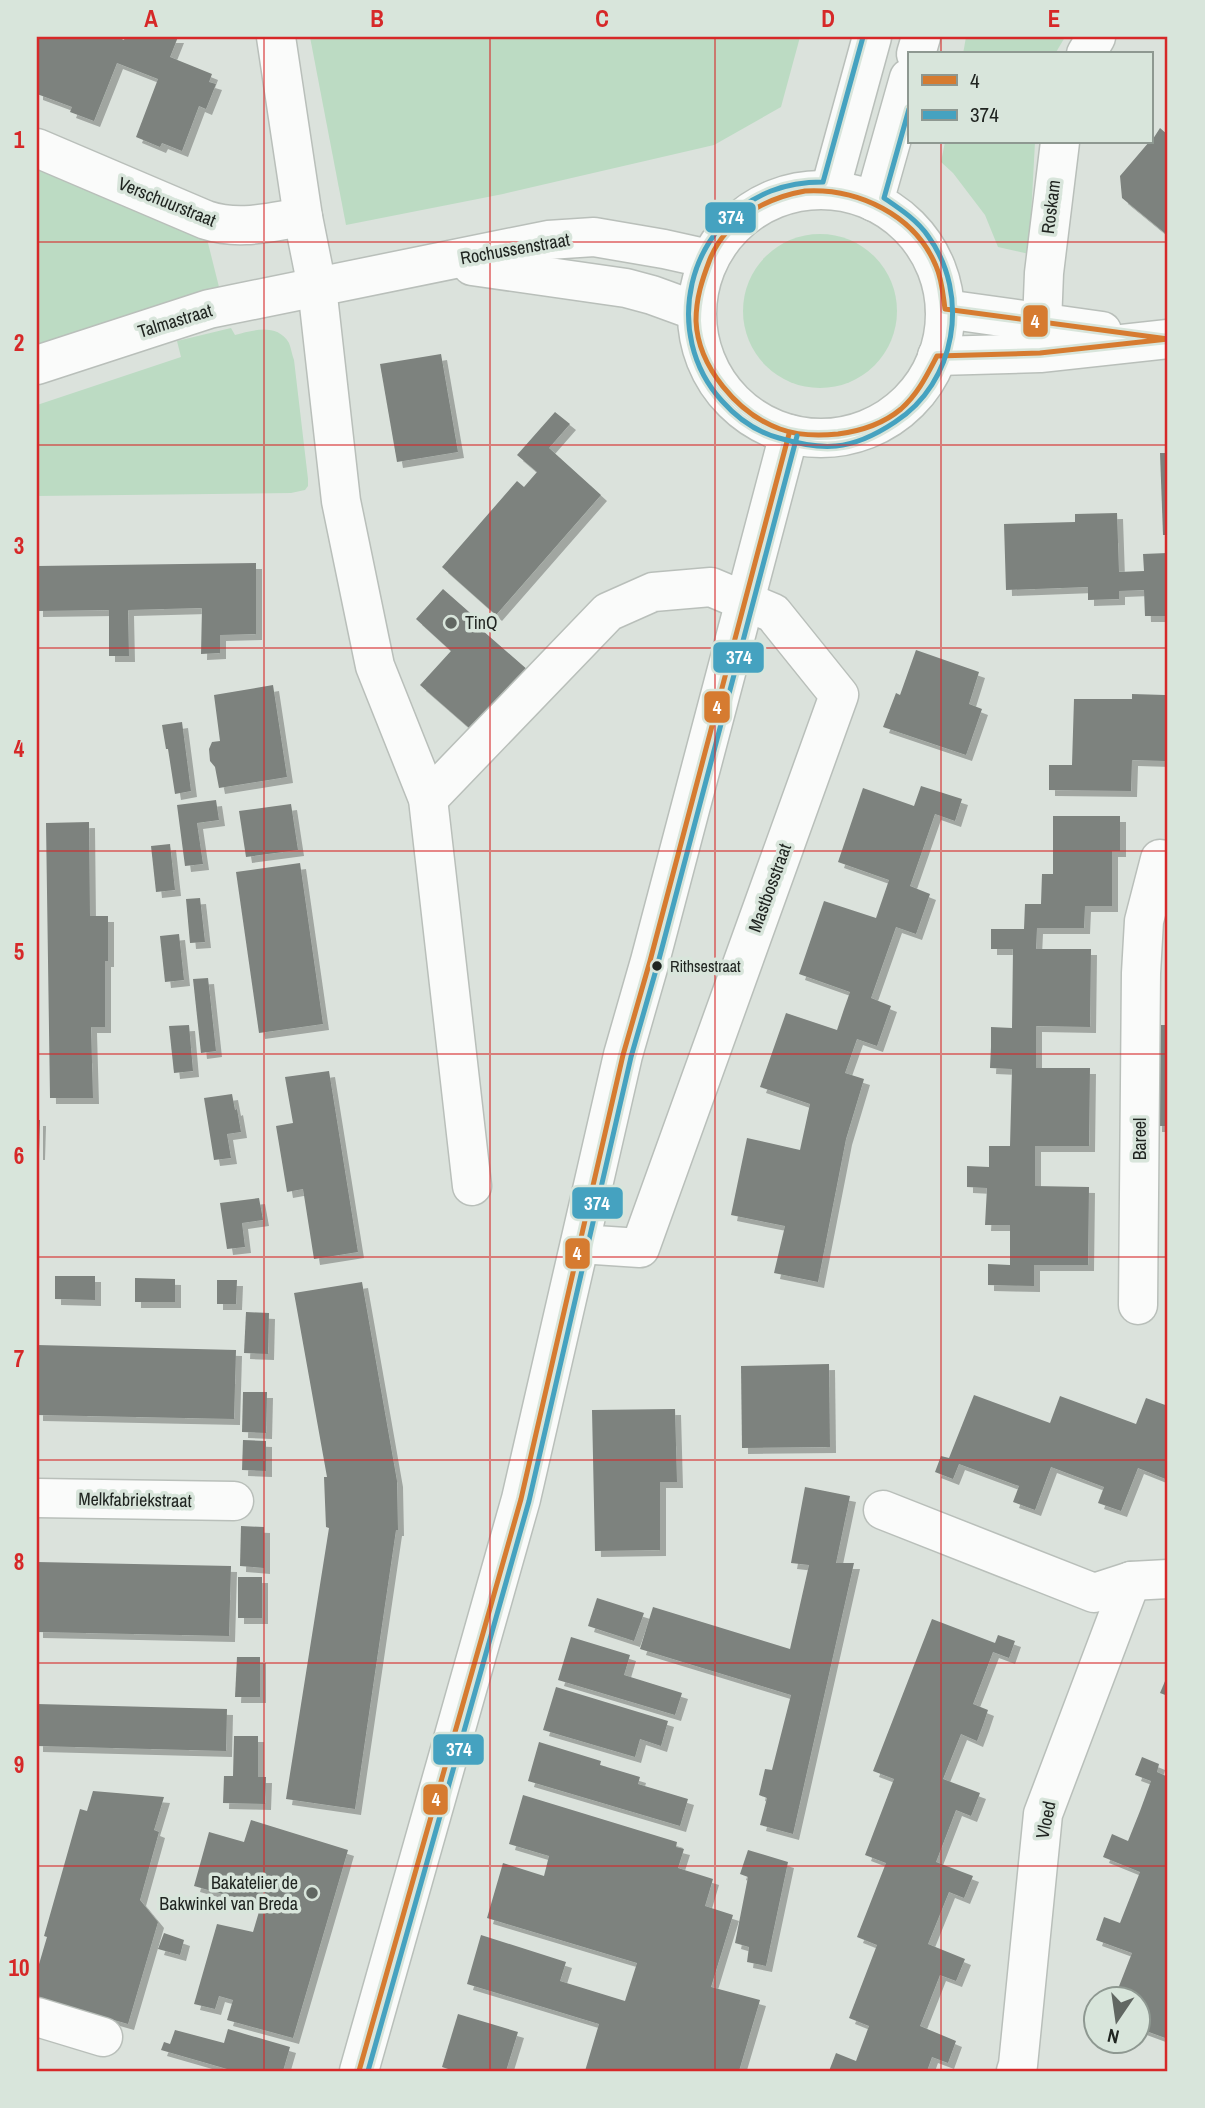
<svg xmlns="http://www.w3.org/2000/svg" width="1205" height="2108" font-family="'Archivo Narrow',sans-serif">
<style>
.green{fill:#bcdbc3}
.building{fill:#7d827e;filter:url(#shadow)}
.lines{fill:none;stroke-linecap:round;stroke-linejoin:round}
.street-casing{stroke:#b9bfba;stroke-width:41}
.secondary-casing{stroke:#b9bfba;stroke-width:41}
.street{stroke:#fafbfa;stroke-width:38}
.secondary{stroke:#fafbfa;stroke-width:38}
.bus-1-casing{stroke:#d8e5db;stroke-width:10}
.bus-2-casing{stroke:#d8e5db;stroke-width:10}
.bus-1{stroke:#d67b30;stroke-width:5}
.bus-2{stroke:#45a2c0;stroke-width:5}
.grid{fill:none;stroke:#d62828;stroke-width:2;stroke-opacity:0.55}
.poi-dot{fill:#616762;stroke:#d8e5db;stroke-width:2.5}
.bus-dot{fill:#202521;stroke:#d8e5db;stroke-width:2.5}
.labels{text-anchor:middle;stroke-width:7;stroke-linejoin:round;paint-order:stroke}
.bus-label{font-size:16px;fill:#202521;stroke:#d8e5db;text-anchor:start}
.street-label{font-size:18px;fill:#202521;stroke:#d8e5db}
.poi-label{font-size:18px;fill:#202521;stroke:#d8e5db;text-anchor:start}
.line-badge{stroke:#d8e5db;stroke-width:2.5}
.badge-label{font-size:19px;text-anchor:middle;font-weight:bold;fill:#fff}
.neatline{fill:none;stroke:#d62828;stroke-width:2.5}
.grid-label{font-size:23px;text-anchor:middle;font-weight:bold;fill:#d62828}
</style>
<defs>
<filter id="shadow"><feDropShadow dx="6" dy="6" stdDeviation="0" flood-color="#0004"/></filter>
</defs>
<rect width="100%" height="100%" fill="#dbe2dc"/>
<!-- green -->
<g class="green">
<path d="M310 37H800L781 107 714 145 503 194 346 225Z"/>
<path d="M966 37H1065L1055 54H963Z"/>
<path d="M945 142H1035L1029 254 998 247 985 215 953 173 941 162Z"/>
<path d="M37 166 206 235 219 287 37 345Z"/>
<circle cx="820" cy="311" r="77"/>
<path d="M231 328 235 335C253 330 277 323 289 343 291 348 292 355 294 360L308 479V486L305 490 291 493 37 496V405L181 357 177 341Z"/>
</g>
<!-- building -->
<g class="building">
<path d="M37 37H117L124 40 125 37H178L170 57 212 74 209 82 216 84 206 109 199 106 182 151 162 143 160 147 136 137 158 79 117 63 94 121 70 112 72 107 37 94Z"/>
<path d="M1160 128 1168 135V231L1166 234 1122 198 1120 176 1149 142H1151Z"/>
<path d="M441 354 458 452 397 462 380 364Z"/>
<path d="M555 412 570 424 549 448 601 495 496 615 442 567 517 481 524 487 537 472 517 455Z"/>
<path d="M1160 453H1168V535H1163Z"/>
<path d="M1117 513 1119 572 1144 571 1143 554 1167 553 1168 616H1145L1144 590 1119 591V599L1088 600V587L1006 590 1004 524 1075 522V514Z"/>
<path d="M256 563V634L220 635V653L201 654 202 608 128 610 129 656H109V610L37 611V566Z"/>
<path d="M443 589 477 619 474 623 529 671 475 733 420 685 451 651 416 619Z"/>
<path d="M916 650 979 672 969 704 982 709 966 755 883 727 896 693 900 695Z"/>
<path d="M273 685 287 777 219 788 215 767 210 761 209 749 212 742 220 741 214 695Z"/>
<path d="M1132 694 1165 695V761L1132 760 1131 791 1049 790V765H1072L1074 699H1132Z"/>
<path d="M182 722 191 791 175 794 168 749H166L162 725Z"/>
<path d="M921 786 962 799 955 821 935 814 910 886 930 894 916 934 896 927 884 961 871 998 891 1006 877 1046 857 1039 845 1073 864 1079 846 1139 818 1282 774 1273 785 1226 731 1215 747 1138 800 1150 810 1104 760 1087 786 1013 837 1030 844 1009 850 992 799 974 824 901 876 918 889 880 838 862 863 788 914 806Z"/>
<path d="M216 800 219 820 197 823 203 864 185 866 177 805Z"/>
<path d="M291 804 298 850 246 857 239 811Z"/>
<path d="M1053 816H1120V851H1112V906H1085L1084 928H1037L1036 949H1091L1090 1027 1036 1026V1068H1090L1089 1146H1035V1186L1089 1187 1088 1265H1034V1286L988 1285V1264L1010 1265V1225H985L987 1188 967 1187V1166L989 1167V1146H1010L1012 1069 990 1068 991 1047V1027L1012 1028 1013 949H991V929H1024L1025 904H1041L1042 874H1053Z"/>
<path d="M89 822 90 916H108V961H105V1027H91L93 1098H50L46 823Z"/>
<path d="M170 844 175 890 156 892 151 846Z"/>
<path d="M300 863 323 1024 259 1033 236 872Z"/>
<path d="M200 898 205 942 190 943 186 899Z"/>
<path d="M179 934 184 980 165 982 160 936Z"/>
<path d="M208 978 216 1051 201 1053 193 979Z"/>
<path d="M189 1025 193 1071 174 1073 169 1026Z"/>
<path d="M1157 1025H1168V1126H1156Z"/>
<path d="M329 1071 358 1252 314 1259 303 1189 287 1192 276 1126 293 1123 285 1077Z"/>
<path d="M232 1094 235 1110 237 1109 241 1132 227 1134 231 1158 214 1160 204 1098Z"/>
<path d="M37 1120H40L39 1154H37Z"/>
<path d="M259 1198 263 1220 242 1223 245 1247 227 1249 220 1203Z"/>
<path d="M55 1276H95V1300L55 1299Z"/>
<path d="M135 1278 175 1279V1302H135Z"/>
<path d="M217 1280H237L236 1304H217Z"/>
<path d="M362 1282 397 1481 398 1530H396L355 1809 286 1799 329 1528 326 1527 324 1477H327L294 1293Z"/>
<path d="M246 1312 269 1313 268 1354 244 1353Z"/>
<path d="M37 1345 236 1350 234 1419 37 1415Z"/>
<path d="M829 1364 830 1447 742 1448 741 1366Z"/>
<path d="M243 1392H267L266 1433 242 1432Z"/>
<path d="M974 1395 1050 1423 1060 1396 1136 1424 1146 1398 1168 1406V1480L1138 1468 1121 1511 1098 1503 1104 1487 1051 1467 1035 1510 1013 1502 1019 1486 959 1464 953 1479 935 1472 941 1456 949 1458Z"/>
<path d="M675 1409 677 1482H660V1550L595 1551 592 1410Z"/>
<path d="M243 1440 266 1441V1471L242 1470Z"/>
<path d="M805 1487 850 1496 836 1563H854L793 1834 760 1825 767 1798 759 1795 765 1769 772 1770 791 1695 640 1649 653 1607 790 1649 809 1565 791 1563Z"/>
<path d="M241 1526 264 1527V1568L240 1566Z"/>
<path d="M37 1562 231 1566 229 1636 37 1632Z"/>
<rect x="238" y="1577" width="24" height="41"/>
<path d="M597 1598 644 1613 634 1641 588 1626Z"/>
<path d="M932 1619 995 1643 998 1635 1015 1641 1009 1658 993 1652 973 1704 988 1710 983 1725 977 1741 961 1734 943 1779 980 1793 971 1816 956 1810 936 1862 973 1876 964 1898 949 1892 928 1944 965 1959 956 1981 940 1975 920 2026 956 2041 948 2063 932 2057 927 2071H829L836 2053 856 2061 869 2026 849 2018 877 1945 857 1937 886 1863 865 1855 894 1779 873 1771Z"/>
<path d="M571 1637 630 1655 624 1675 682 1693 675 1715 558 1680Z"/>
<path d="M237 1657H260V1697H235Z"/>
<path d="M1168 1674V1696L1160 1693Z"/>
<path d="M556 1687 668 1721 661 1746 640 1739 635 1757 543 1730Z"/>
<path d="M37 1704 227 1709 226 1751 37 1746Z"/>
<path d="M234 1736H258V1777H266L265 1804 223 1803 224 1776H233Z"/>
<path d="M539 1742 601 1761 600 1765 640 1777 638 1784 688 1799 680 1826 528 1781Z"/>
<path d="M1142 1757 1159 1764 1157 1772 1168 1777V2039L1138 2028V1999H1114L1132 1953 1096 1940 1104 1917 1120 1923 1140 1872 1103 1857 1112 1834 1128 1841 1140 1811 1151 1781 1135 1775Z"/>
<path d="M93 1791 164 1797 154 1830 159 1832 140 1900 158 1922 128 2024 37 1998V1971L47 1937 44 1936 80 1809 87 1811Z"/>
<path d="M523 1795 677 1842 676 1847 684 1849 678 1868 713 1879 705 1906 733 1915 711 1987 760 2000 739 2071H585L599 2024 467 1984 481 1935 566 1962 560 1981 625 2001 637 1963 487 1918 503 1863 544 1876 549 1856 509 1844Z"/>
<path d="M251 1820 348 1850 293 2038 227 2020 233 2000 219 1996 215 2009 194 2004 217 1924 253 1932 261 1905 194 1886 209 1832 244 1842Z"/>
<path d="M748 1850 788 1862 766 1966 747 1962 749 1947 735 1943 748 1877 740 1874Z"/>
<path d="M164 1933 184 1940 180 1955 158 1949Z"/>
<path d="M1096 1998V2020L1089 2017Z"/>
<path d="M458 2014 518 2032 506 2071H454L442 2067Z"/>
<path d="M228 2029 290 2047 283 2071H234L161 2050 164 2042 170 2044 175 2030 224 2043Z"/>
</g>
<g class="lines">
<!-- street casing -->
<g class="street-casing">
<g id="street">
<path d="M276 37 303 217 317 287 341 501 375 666 428 799 472 1186"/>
<path d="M1086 54 1096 37"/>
<path d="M37 148 206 220C240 231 269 222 303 217"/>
<path d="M472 266 626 288 652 295 696 311"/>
<path d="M1042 323 1044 273 1060 142"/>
<path d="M37 365 209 309 548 240 594 237 664 249 709 259"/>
<path d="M428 799 608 612 653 592 711 587 773 613 839 695 640 1248 580 1244"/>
<path d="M1138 1305 1141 973 1144 921 1160 859 1168 860"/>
<path d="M37 1498 234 1501"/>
<path d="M883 1510 1094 1593 1131 1581 1168 1579"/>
<path d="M37 2017 103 2037"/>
<path d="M1016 2071 1018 2065 1043 1814 1131 1581"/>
</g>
</g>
<!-- secondary casing -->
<g class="secondary-casing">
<g id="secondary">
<path d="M916 54 921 37"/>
<path d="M830 190 872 37"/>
<circle cx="821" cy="314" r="124"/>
<path d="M874 202 909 78"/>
<path d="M945 309 1102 331"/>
<path d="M937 356 1040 353 1168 339"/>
<path d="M359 2071 521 1499 623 1055 650 961 789 434"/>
</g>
</g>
<!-- street -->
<use href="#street" class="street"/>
<!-- secondary -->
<use href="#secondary" class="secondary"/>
<!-- bus-1 casing -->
<g class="bus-1-casing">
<g id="bus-1">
<path d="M805 191C858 188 915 215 936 266 942 279 943 295 945 309L1168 339 1040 353 937 356C927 375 918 394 901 409 883 424 861 431 838 434 819 436 799 436 780 429 738 414 698 367 696 321 696 298 702 280 710 259 726 220 765 198 805 191Z"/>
<path d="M359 2071 521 1499 623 1055 650 961 789 434"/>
</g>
</g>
<!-- bus-2 casing -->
<g class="bus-2-casing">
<g id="bus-2">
<path d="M863 37 823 182C805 182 789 184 771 191 687 224 661 334 722 401 737 418 757 432 779 438 796 443 818 448 836 446 858 444 877 434 895 422 956 383 971 295 928 236 917 220 900 209 884 198L909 109"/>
<path d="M368 2071 529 1501 631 1057 658 963 797 436"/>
</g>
</g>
<!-- bus-1 -->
<use href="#bus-1" class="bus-1"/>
<!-- bus-2 -->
<use href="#bus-2" class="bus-2"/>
</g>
<!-- grid -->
<path class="grid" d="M264 37V2071M490 37V2071M715 37V2071M941 37V54M941 142V2071M37 242H1168M37 445H1168M37 648H1168M37 851H1168M37 1054H1168M37 1257H1168M37 1460H1168M37 1663H1168M37 1866H1168"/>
<!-- markers -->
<g class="poi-dot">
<circle cx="451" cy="623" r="7"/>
<circle cx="312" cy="1893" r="7"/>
</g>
<circle class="bus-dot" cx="657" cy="966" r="6"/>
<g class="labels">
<!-- bus labels -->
<g class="bus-label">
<text x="670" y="972">Rithsestraat</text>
</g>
<!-- street labels -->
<g class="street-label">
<text transform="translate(167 202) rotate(22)" y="6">Verschuurstraat</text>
<text transform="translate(1051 207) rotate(-83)" y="6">Roskam</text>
<text transform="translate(515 249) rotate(-10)" y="6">Rochussenstraat</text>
<text transform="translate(175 321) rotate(-17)" y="6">Talmastraat</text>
<text transform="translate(770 888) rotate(-70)" y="6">Mastbosstraat</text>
<text transform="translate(1140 1139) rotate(-90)" y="6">Bareel</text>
<text transform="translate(135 1500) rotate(1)" y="6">Melkfabriekstraat</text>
<text transform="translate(1046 1820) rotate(-78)" y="6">Vloed</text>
</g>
<!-- poi labels -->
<g class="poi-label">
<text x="465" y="629">TinQ</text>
<text x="298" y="1889" text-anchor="end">Bakatelier de<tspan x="298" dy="21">Bakwinkel van Breda</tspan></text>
</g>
</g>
<g class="line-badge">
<rect x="704" y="201" width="53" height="33" rx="7" fill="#45a2c0"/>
<rect x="1022" y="304" width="27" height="34" rx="7" fill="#d67b30"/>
<rect x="712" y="641" width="53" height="33" rx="7" fill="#45a2c0"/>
<rect x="703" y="690" width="28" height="34" rx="7" fill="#d67b30"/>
<rect x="571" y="1186" width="53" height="34" rx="7" fill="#45a2c0"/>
<rect x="564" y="1237" width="27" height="33" rx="7" fill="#d67b30"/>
<rect x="432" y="1733" width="53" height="33" rx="7" fill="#45a2c0"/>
<rect x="422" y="1783" width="27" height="33" rx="7" fill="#d67b30"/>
</g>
<g class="badge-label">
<text x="731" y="224">374</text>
<text x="1035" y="328">4</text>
<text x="739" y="664">374</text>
<text x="717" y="714">4</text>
<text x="597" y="1210">374</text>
<text x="577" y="1260">4</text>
<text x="459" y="1756">374</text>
<text x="436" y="1806">4</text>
</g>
<!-- border -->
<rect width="1205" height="2108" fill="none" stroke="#d8e5db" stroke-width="77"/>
<!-- legend -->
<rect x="908" y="52" width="245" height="91" fill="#d8e5db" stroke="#8e9891" stroke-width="2"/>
<rect x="922" y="75" width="35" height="10" fill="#d67b30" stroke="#8e9891" stroke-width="2"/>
<text x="970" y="88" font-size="21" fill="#202521">4</text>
<rect x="922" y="110" width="35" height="10" fill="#45a2c0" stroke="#8e9891" stroke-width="2"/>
<text x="970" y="122" font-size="21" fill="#202521">374</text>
<!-- north arrow -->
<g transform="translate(1117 2020) rotate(193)"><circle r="33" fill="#d8e5db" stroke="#8e9891" stroke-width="2"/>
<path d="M0-5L12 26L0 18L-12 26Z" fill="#616762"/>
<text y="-10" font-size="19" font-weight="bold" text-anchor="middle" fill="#202521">N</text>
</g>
<rect x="38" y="38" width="1128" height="2032" class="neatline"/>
<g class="grid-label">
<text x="151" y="27">A</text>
<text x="377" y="27">B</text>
<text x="602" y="27">C</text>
<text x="828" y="27">D</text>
<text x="1054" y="27">E</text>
<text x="19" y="148">1</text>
<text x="19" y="351">2</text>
<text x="19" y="554">3</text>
<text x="19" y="757">4</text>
<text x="19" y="960">5</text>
<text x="19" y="1164">6</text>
<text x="19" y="1367">7</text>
<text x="19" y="1570">8</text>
<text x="19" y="1773">9</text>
<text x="19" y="1976">10</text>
</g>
</svg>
